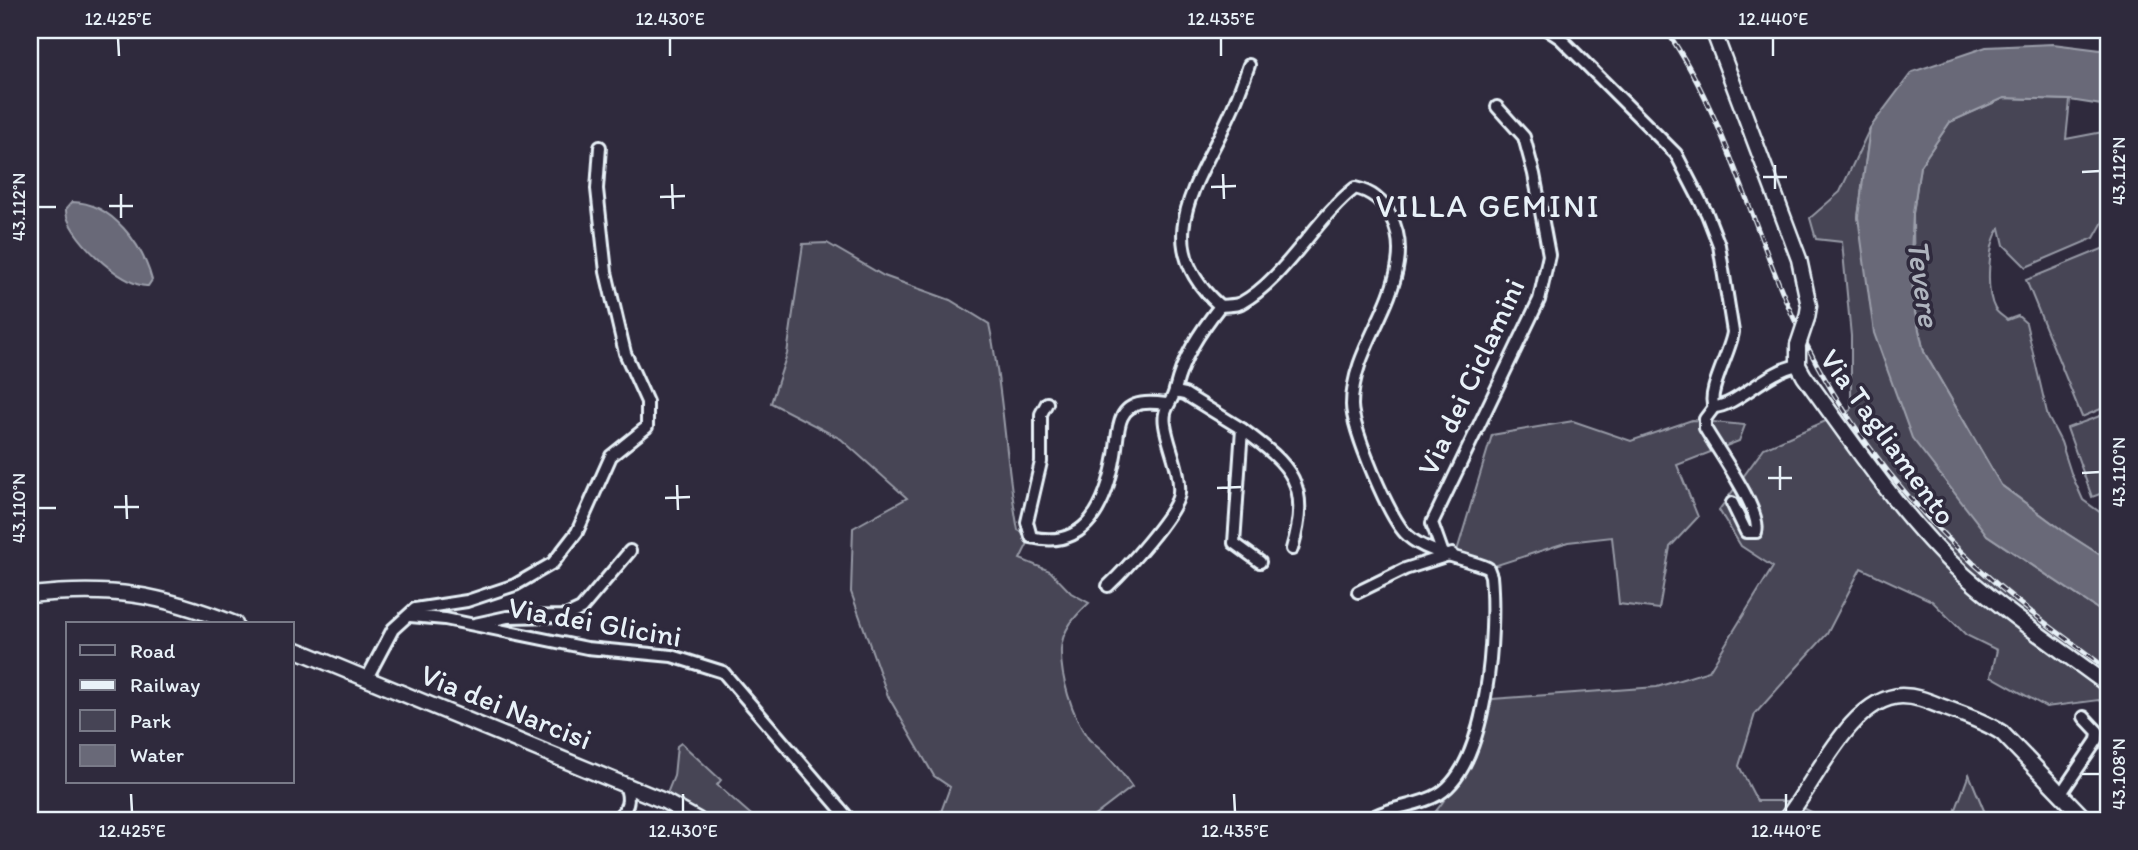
<svg xmlns="http://www.w3.org/2000/svg" width="2138" height="850" font-family="Itim,sans-serif">
<style>
.green{fill:#464455;stroke:#979aa6;stroke-width:2}
.water{fill:#696978;stroke:#9c9fab;stroke-width:2}
.lines{fill:none;stroke-linecap:round;stroke-linejoin:round}
.minor-casing{stroke:#e8f1f8;stroke-width:16}
.tertiary-casing{stroke:#e8f1f8;stroke-width:19}
.minor{stroke:#2f2a3d;stroke-width:10}
.tertiary{stroke:#2f2a3d;stroke-width:14}
.rail-casing{stroke:#e8f1f8;stroke-width:5}
.rail{stroke:#2f2a3d;stroke-width:2.5;stroke-dasharray:8;stroke-linecap:butt}
.tertiary-bridge-casing{stroke:#e8f1f8;stroke-width:19;stroke-linecap:butt}
.tertiary-bridge{stroke:#2f2a3d;stroke-width:14}
.ticks{fill:none;stroke:#e8f1f8;stroke-width:2.5}
.labels{text-anchor:middle;stroke-width:7;stroke-linejoin:round;paint-order:stroke}
.street-label{font-size:30px;fill:#e8f1f8;stroke:#2f2a3d}
.neighbourhood-label{font-size:32px;letter-spacing:2px;fill:#e8f1f8;stroke:#2f2a3d}
.water-label{font-size:32px;font-style:italic;fill:#afb4be;stroke:#2f2a3d}
.neatline{fill:none;stroke:#e8f1f8;stroke-width:2.5}
.ticks-label{font-size:18px;text-anchor:middle;fill:#e8f1f8}
</style>
<rect width="100%" height="100%" fill="#2f2a3d"/>
<filter id="ink" filterUnits="userSpaceOnUse"><feTurbulence type="fractalNoise" baseFrequency=".0143" numOctaves="2"/><feDisplacementMap in="SourceGraphic" scale="14" xChannelSelector="R" yChannelSelector="G"/><feConvolveMatrix kernelMatrix="1 2 1 2 8 2 1 2 1" color-interpolation-filters="sRGB"/></filter>
<g filter="url(#ink)">
<!-- green -->
<g class="green">
<path d="M2004 98 2070 100 2066 139 2108 131V213L2094 238 2026 267 2004 245 2000 228C1988 243 1985 291 1995 309 1997 313 2004 317 2007 320L2018 316 2026 323 2048 417 2061 442 2071 473 2083 500 2108 518V560L2066 533 2001 485 1924 352 1914 308 1913 213 1920 166 1950 122Z"/>
<path d="M1870 128 1858 218 1987 535 2108 616V704L2099 700 2046 707 1991 676 1997 650 1966 635 1932 601 1861 568 1827 634 1755 714 1739 766 1757 801H1790L1827 820H1736L1718 817 1709 820H1429C1463 778 1476 750 1492 699L1657 687 1709 671 1773 567 1741 546 1719 510 1764 448 1851 410V336L1842 242 1816 239 1810 218 1840 192Z"/>
<path d="M827 243 884 276 950 300 989 324C1004 392 1005 461 1018 530L1031 537 1020 559 1050 571 1071 593 1089 603C1076 615 1062 630 1061 649 1060 676 1072 716 1088 738 1094 745 1102 750 1108 757 1117 766 1125 777 1132 787L1089 820H938L950 787 934 776 888 696 851 592 853 528 907 498 841 439 771 403 787 354 803 244Z"/>
<path d="M2107 247 2108 406 2082 417 2026 280Z"/>
<path d="M2108 413V491L2092 497 2067 428Z"/>
<path d="M1692 420 1745 425 1739 441 1677 465 1698 517 1670 547 1659 609 1619 604 1612 537 1568 542 1488 568 1457 551 1492 435 1573 421 1631 441Z"/>
<path d="M681 743 721 780 717 785 757 820H698L664 801 674 776 677 746Z"/>
<path d="M1969 774 1988 820H1952Z"/>
</g>
<!-- water -->
<g class="water">
<path d="M2053 44 2108 51V106L2070 100 2004 98 1950 122 1920 166 1913 213 1911 257 1914 308 1924 352 2001 485 2066 533 2108 560V616L1987 535 1912 438 1874 333 1858 217 1870 128 1912 72 1986 47Z"/>
<path d="M72 202C112 202 143 246 152 280L148 286C123 288 64 233 66 209Z"/>
</g>
<g class="lines">
<!-- minor casing -->
<g class="minor-casing">
<g id="minor">
<path d="M1548 30 1560 38 1676 154 1707 214 1719 245 1733 332C1731 351 1706 393 1714 407 1737 406 1766 371 1798 365"/>
<path d="M1249 65C1243 82 1237 100 1229 116 1198 184 1148 243 1220 306 1227 305 1235 306 1241 303 1284 280 1315 219 1355 188 1388 195 1403 231 1398 263 1391 313 1352 353 1352 405 1352 429 1390 521 1408 536 1428 554 1463 557 1488 568L1491 576C1496 629 1489 763 1439 794 1417 807 1389 806 1368 820"/>
<path d="M1175 392 1185 394 1242 429 1234 543 1260 562"/>
<path d="M1047 403 1041 414V462L1027 522 1031 537C1088 551 1107 501 1115 455 1117 444 1117 427 1122 417 1130 400 1151 402 1166 404"/>
<path d="M1714 407 1705 419V428C1716 448 1763 512 1756 532H1746L1732 503"/>
<path d="M1242 429C1292 466 1311 484 1292 549"/>
<path d="M1442 551 1432 523 1539 300 1549 255 1534 174 1524 137 1497 107"/>
<path d="M1108 586C1124 571 1178 512 1179 493 1181 471 1168 446 1165 425 1162 407 1172 404 1175 390 1183 357 1199 333 1220 306"/>
<path d="M1358 592 1405 569 1452 554"/>
<path d="M410 616 445 619 587 648 672 656 723 672 850 820"/>
<path d="M475 624 507 617 566 616 581 609 630 551"/>
<path d="M367 678 393 629 415 609 467 601 515 585 553 563 577 532 611 456 647 427V402L625 353 606 272 597 189 600 147"/>
<path d="M2060 795 2097 740 2098 732 2084 717"/>
<path d="M615 820C628 809 631 801 625 785"/>
</g>
</g>
<!-- tertiary casing -->
<g class="tertiary-casing">
<g id="tertiary">
<path d="M1713 30 1799 259 1809 306 1807 318"/>
<path d="M1798 345V365L1804 376C1854 444 1902 518 1964 575 2009 615 2060 649 2108 685"/>
<path d="M30 595C111 586 160 594 235 624"/>
<path d="M292 648 664 801 698 820"/>
<path d="M1785 820C1815 784 1850 697 1902 696 1917 696 1930 702 1943 707 1964 715 1984 721 2002 733L2086 820"/>
</g>
</g>
<!-- minor -->
<use href="#minor" class="minor"/>
<!-- tertiary -->
<use href="#tertiary" class="tertiary"/>
<!-- rail casing -->
<g class="rail-casing">
<path id="rail" d="M1666 30C1724 114 1749 217 1790 310 1838 418 1910 510 1999 586 2034 616 2072 642 2108 670"/>
</g>
<!-- rail -->
<use href="#rail" class="rail"/>
<!-- tertiary-bridge casing -->
<g class="tertiary-bridge-casing">
<path id="tertiary-bridge" d="M1798 345 1807 318"/>
</g>
<!-- tertiary-bridge -->
<use href="#tertiary-bridge" class="tertiary-bridge"/>
</g>
</g>
<!-- ticks -->
<path class="ticks" d="M118 38 119 56M670 38V56M1221 38V56M1773 38V56M1775 165V189M2082 172 2100 171M1223 174 1224 199M1763 177H1787M672 184 673 209M1211 187 1236 186M121 194V218M660 197 685 196M109 206H133M38 207H56M1780 466V490M2082 473 2100 472M1229 475V500M1768 478H1792M677 485 678 510M1217 488 1241 487M126 495 127 519M665 498 690 497M114 507H139M38 508H56M2082 774H2100M131 794 132 812M683 794V812M1234 794 1235 812M1786 794V812"/>
<g class="labels">
<!-- street labels -->
<g class="street-label">
<text transform="translate(1471 377) rotate(-65)" y="10">Via dei Ciclamini</text>
<text transform="translate(1888 437) rotate(54)" y="10">Via Tagliamento</text>
<text transform="translate(595 622) rotate(10)" y="10">Via dei Glicini</text>
<text transform="translate(506 707) rotate(22)" y="10">Via dei Narcisi</text>
</g>
<!-- neighbourhood labels -->
<g class="neighbourhood-label">
<text x="1488" y="217">VILLA GEMINI</text>
</g>
<!-- water labels -->
<g class="water-label">
<text transform="translate(1924 283) rotate(82)" y="11">Tevere</text>
</g>
</g>
<!-- margin -->
<rect width="2138" height="850" fill="none" stroke="#2f2a3d" stroke-width="77"/>
<!-- legend -->
<rect x="66" y="622" width="228" height="161" fill="#2f2a3d" stroke="#797a88" stroke-width="2"/>
<rect x="80" y="645" width="35" height="10" fill="#2f2a3d" stroke="#797a88" stroke-width="2"/>
<text x="130" y="658" font-size="21" fill="#e8f1f8">Road</text>
<rect x="80" y="680" width="35" height="10" fill="#e8f1f8" stroke="#797a88" stroke-width="2"/>
<text x="130" y="692" font-size="21" fill="#e8f1f8">Railway</text>
<rect x="80" y="710" width="35" height="21" fill="#464455" stroke="#797a88" stroke-width="2"/>
<text x="130" y="728" font-size="21" fill="#e8f1f8">Park</text>
<rect x="80" y="745" width="35" height="21" fill="#696978" stroke="#797a88" stroke-width="2"/>
<text x="130" y="762" font-size="21" fill="#e8f1f8">Water</text>
<rect x="38" y="38" width="2062" height="774" class="neatline"/>
<g class="ticks-label">
<text x="118" y="25">12.425°E</text>
<text x="670" y="25">12.430°E</text>
<text x="1221" y="25">12.435°E</text>
<text x="1773" y="25">12.440°E</text>
<text transform="translate(2119 171) rotate(-90)" y="6">43.112°N</text>
<text transform="translate(19 207) rotate(-90)" y="6">43.112°N</text>
<text transform="translate(2119 472) rotate(-90)" y="6">43.110°N</text>
<text transform="translate(19 508) rotate(-90)" y="6">43.110°N</text>
<text transform="translate(2119 774) rotate(-90)" y="6">43.108°N</text>
<text x="132" y="837">12.425°E</text>
<text x="683" y="837">12.430°E</text>
<text x="1235" y="837">12.435°E</text>
<text x="1786" y="837">12.440°E</text>
</g>
</svg>
